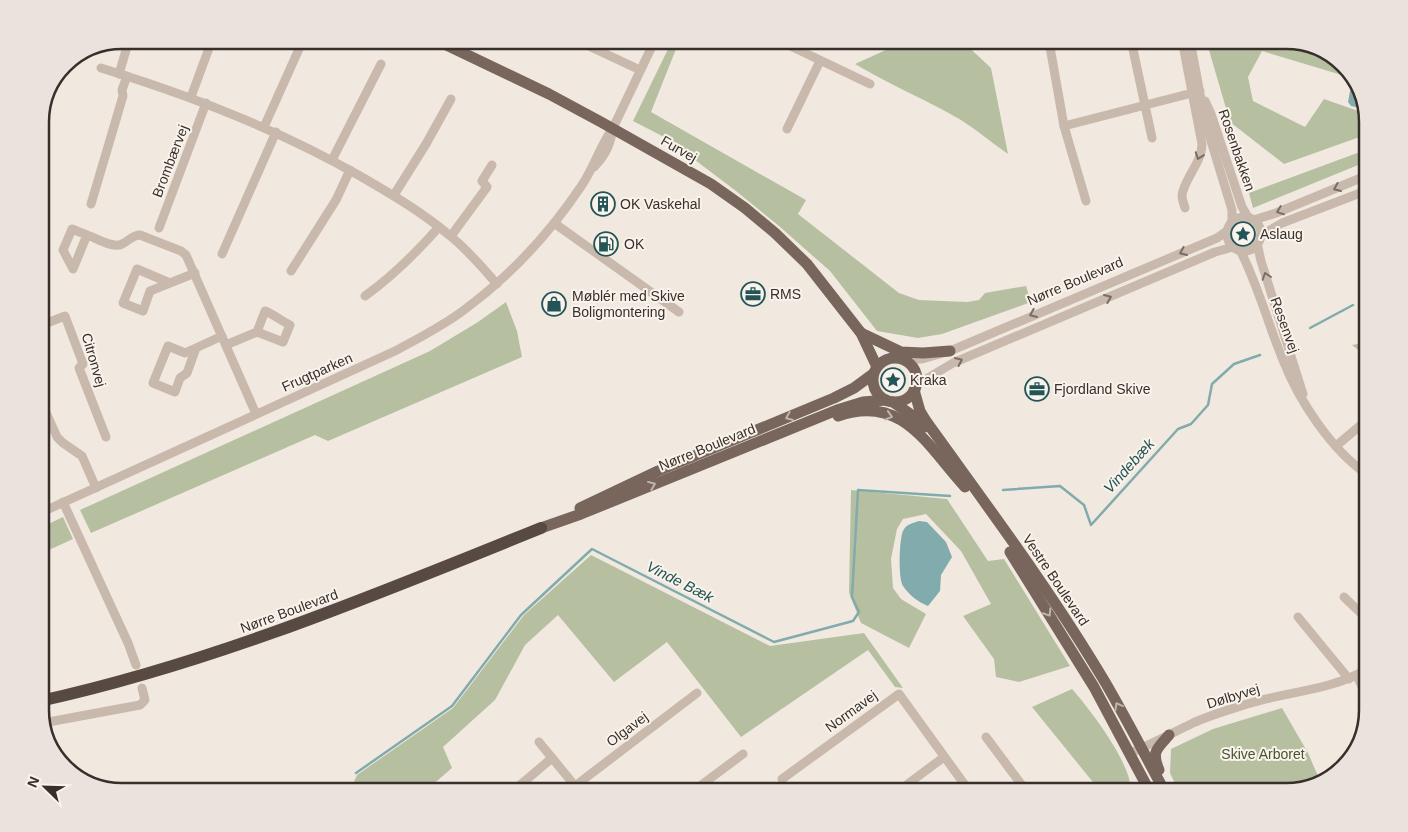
<svg xmlns="http://www.w3.org/2000/svg" width="1408" height="832" font-family="Arial,sans-serif">
<style>
.green{fill:#b6c0a1}
.water{fill:#81abac}
.lines{fill:none;stroke-linecap:round;stroke-linejoin:round}
.stream{stroke:#81abac;stroke-width:2.5}
.minor{stroke:#c9b9ad;stroke-width:9}
.major{stroke:#78665d;stroke-width:11}
.highway{stroke:#584943;stroke-width:12}
.oneway{stroke:#796d66}
.oneway2{stroke:#bfb4ac}
.labels{text-anchor:middle;stroke-width:4;stroke-linejoin:round;paint-order:stroke}
.street-label{font-size:14px;fill:#382f2b;stroke:#f9f3ec}
.poi-label{font-size:14px;fill:#382f2b;stroke:#f9f3ec;text-anchor:start}
.park-label{font-size:14px;fill:#485430;stroke:#f9f3ec}
.water-label{font-size:15px;font-style:italic;fill:#235456;stroke:#f9f3ec}
.rim{fill:none;stroke:#382f2b;stroke-width:2.5}
</style>
<rect width="100%" height="100%" fill="#f1e9e0"/>
<!-- green -->
<g class="green">
<path d="M900 40H961L991 68 1008 154C992 143 977 130 961 120 927 100 890 85 855 64L899 44Z"/>
<path d="M1206 40H1286L1327 51 1355 79 1262 51 1248 77 1253 101 1305 127 1324 99 1364 113 1366 111 1368 117V134L1284 164 1230 122Z"/>
<path d="M669 47 676 49 651 112 806 200 798 214 899 293 919 300 967 302 979 300 985 293 1026 286 1031 302 942 334 918 338 877 331 830 271 779 226 736 191 666 138 633 121Z"/>
<path d="M1368 149V161L1253 208 1249 193Z"/>
<path d="M506 302 517 331 522 357 328 441 315 435 91 533 80 510 430 351 478 322Z"/>
<path d="M1368 342V358L1352 345Z"/>
<path d="M851 490 947 499 988 561 1004 559 1070 666 1019 682 996 677 994 659 963 616 991 604 961 551 926 514 903 519 897 529 891 559 893 588 901 599 926 614 909 648 861 623 849 593Z"/>
<path d="M63 517 73 539 40 554V528Z"/>
<path d="M591 555 770 646 864 633 903 688 895 687 868 650 741 737 667 642 614 682 558 615 525 645 495 700 443 747 452 768 424 792H354L351 789 357 775 453 708 524 615Z"/>
<path d="M1072 689C1089 708 1135 768 1130 792H1101L1032 707Z"/>
<path d="M1282 708 1308 753 1321 783 1286 792H1179L1170 773 1171 749 1213 729Z"/>
</g>
<!-- water -->
<g class="water">
<path d="M1356 88 1358 89 1364 105 1360 108 1351 106 1348 102 1350 91Z"/>
<path d="M919 521 927 522 946 542 952 557 941 575 940 591 928 606C918 602 909 595 903 586 898 578 899 540 903 531 906 524 913 523 919 521Z"/>
</g>
<g class="lines">
<!-- stream -->
<g class="stream">
<path d="M1362 301 1368 299"/>
<path d="M1310 328 1353 305"/>
<path d="M1003 490 1060 486 1084 505 1091 525 1178 429 1191 424 1208 405 1212 384 1234 364 1260 355"/>
<path d="M356 773 452 706 521 615 592 549 774 642 853 621 859 612 852 597 858 490 950 496"/>
<path d="M336 792 344 783"/>
</g>
<!-- minor -->
<g class="minor">
<path d="M576 40 640 70"/>
<path d="M778 40 870 84"/>
<path d="M1131 40 1152 138"/>
<path d="M1182 40 1202 144C1202 163 1183 180 1182 196 1182 200 1184 204 1185 208"/>
<path d="M1190 40 1205 121 1232 210V221"/>
<path d="M1050 47 1064 126"/>
<path d="M101 68C192 96 278 129 360 176 391 194 422 212 449 235 467 249 482 267 497 284"/>
<path d="M119 74 129 40"/>
<path d="M191 97 212 40"/>
<path d="M1205 101 1211 114 1242 207 1248 217"/>
<path d="M264 127 303 40"/>
<path d="M787 129 820 61"/>
<path d="M40 132 47 101"/>
<path d="M332 160 381 64"/>
<path d="M594 167C604 157 609 148 612 133"/>
<path d="M394 195 426 144 451 99"/>
<path d="M1086 201 1064 126 1200 91"/>
<path d="M91 204 123 96 122 90 127 76"/>
<circle cx="1244" cy="234" r="17"/>
<path d="M1254 220 1276 213 1368 175"/>
<path d="M554 223 679 312"/>
<path d="M159 228 206 103"/>
<path d="M87 235 72 229 63 250 73 269 87 235C97 238 113 249 122 244 129 241 132 235 140 235L181 251 186 255 256 414"/>
<path d="M451 236 487 187 482 181 492 165"/>
<path d="M1260 236 1282 223 1368 190"/>
<path d="M1257 243 1261 261 1303 394"/>
<path d="M1240 250C1258 285 1268 324 1283 360 1299 401 1332 451 1368 475"/>
<path d="M222 254 276 132"/>
<path d="M291 271 336 200 350 170"/>
<path d="M170 283 137 269 123 303 143 311 150 291 195 273"/>
<path d="M365 296C393 276 416 253 439 227"/>
<path d="M40 328 47 323 65 316 83 364 79 368 106 437"/>
<path d="M226 345 257 332 265 311C275 315 281 321 290 325L283 342 257 332"/>
<path d="M196 348 187 373 180 378 175 392 153 383 168 346 185 353 222 336"/>
<path d="M903 360 922 359 950 351 1217 238 1227 231"/>
<path d="M916 385 953 363 1215 252 1233 247"/>
<path d="M40 399 57 437 63 443 82 456 96 488"/>
<path d="M1336 446 1368 419"/>
<path d="M63 502 128 643 136 665"/>
<path d="M40 513 395 351C419 338 443 326 464 310 510 276 550 233 582 185 594 167 600 146 613 128L655 40"/>
<path d="M1344 597 1368 620"/>
<path d="M1298 617 1349 679"/>
<path d="M1357 676 1368 699"/>
<path d="M43 723 140 705 145 700 142 688"/>
<path d="M986 737 1027 792"/>
<path d="M539 742 580 792"/>
<path d="M1130 753C1152 744 1172 733 1193 723 1210 715 1229 710 1247 704 1289 691 1329 691 1368 669"/>
<path d="M782 779 899 694 970 792"/>
<path d="M575 786 697 693"/>
<path d="M512 792 552 758"/>
<path d="M692 792 743 754"/>
<path d="M897 792 944 757"/>
</g>
<!-- major -->
<g class="major">
<path d="M436 40 549 94 601 122 711 184 745 208 775 233 807 264 861 333 877 367"/>
<path d="M861 333 901 352 923 353 950 351"/>
<circle cx="895" cy="380" r="22"/>
<path d="M914 390 920 411 926 421C987 506 1051 591 1105 682 1126 718 1145 755 1165 792"/>
<path d="M893 402 913 416 925 427"/>
<path d="M838 416C903 393 928 447 965 487"/>
<path d="M580 508 658 471 834 398 854 388 873 374"/>
<path d="M541 528 581 514 837 410 863 402 886 400"/>
<path d="M1010 552 1094 687 1150 792"/>
<path d="M1159 770C1151 751 1157 749 1169 735"/>
</g>
<!-- highway -->
<path class="highway" d="M40 701C213 663 377 594 541 528"/>
</g>
<!-- one-way arrows -->
<defs><path id="oneway-chevron" d="M-2-3.5L2.5 0L-2 3.5" fill="none" stroke-width="1.6" stroke-linecap="round" stroke-linejoin="round" transform="scale(1.25)"/></defs>
<g class="oneway">
<use href="#oneway-chevron" transform="translate(1199 156) rotate(110)"/>
<use href="#oneway-chevron" transform="translate(1337 188) rotate(157)"/>
<use href="#oneway-chevron" transform="translate(1280 211) rotate(159)"/>
<use href="#oneway-chevron" transform="translate(1183 252) rotate(157)"/>
<use href="#oneway-chevron" transform="translate(1266 276) rotate(-108)"/>
<use href="#oneway-chevron" transform="translate(1108 298) rotate(-23)"/>
<use href="#oneway-chevron" transform="translate(1033 314) rotate(157)"/>
<use href="#oneway-chevron" transform="translate(959 361) rotate(-24)"/>
</g>
<g class="oneway2">
<use href="#oneway-chevron" transform="translate(889 416) rotate(17)"/>
<use href="#oneway-chevron" transform="translate(789 417) rotate(157)"/>
<use href="#oneway-chevron" transform="translate(652 485) rotate(-22)"/>
<use href="#oneway-chevron" transform="translate(1048 613) rotate(58)"/>
<use href="#oneway-chevron" transform="translate(1118 706) rotate(-119)"/>
</g>
<!-- icons -->
<defs>
<g id="building-ring" transform="scale(1.25)"><circle r="9.5" fill="#f9f3ec" stroke="#235456" stroke-width="1.5"/><path d="M-4-6H4V6H1V3H-1V6H-4ZM-2.5-4.3h1.7v1.8h-1.7ZM.8-4.3h1.7v1.8H.8ZM-2.5-1h1.7V.8h-1.7ZM.8-1h1.7V.8H.8Z" fill="#235456"/></g>
<g id="sight-ring" transform="scale(1.25)"><circle r="9.5" fill="#f9f3ec" stroke="#235456" stroke-width="1.5"/><path d="M0-6L1.8-2.2L6-1.7L2.9 1.2L3.7 5.4L0 3.3L-3.7 5.4L-2.9 1.2L-6-1.7L-1.8-2.2Z" fill="#235456"/></g>
<g id="fuel-ring" transform="scale(1.25)"><circle r="9.5" fill="#f9f3ec" stroke="#235456" stroke-width="1.5"/><path d="M-5.5-6h7V0h2V4h1.3V-2.5L3-4.5l.8-.8L6-3V5H2.5V1h-1V6h-7ZM-4.2-4.7v3.2H.2V-4.7Z" fill="#235456"/></g>
<g id="office-ring" transform="scale(1.25)"><circle r="9.5" fill="#f9f3ec" stroke="#235456" stroke-width="1.5"/><path d="M-6-3h4V-5.5h4V-3h4V5H-6ZM-1-4.5V-3h2v-1.5ZM-6 0V1H6V0Z" fill="#235456"/></g>
<g id="shop-ring" transform="scale(1.25)"><circle r="9.5" fill="#f9f3ec" stroke="#235456" stroke-width="1.5"/><path d="M-5-2.5h2.3a2.7 3.5 0 0 1 5.4 0H5L5.5 6h-11ZM-1.5-2.5h3a1.5 2.3 0 0 0-3 0Z" fill="#235456"/></g>
</defs>
<g fill-rule="evenodd">
<use href="#building-ring" x="603" y="204"/>
<use href="#sight-ring" x="1243" y="234"/>
<use href="#fuel-ring" x="606" y="244"/>
<use href="#office-ring" x="753" y="294"/>
<use href="#shop-ring" x="554" y="304"/>
<use href="#sight-ring" x="893" y="380"/>
<use href="#office-ring" x="1037" y="389"/>
</g>
<g class="labels">
<!-- street labels -->
<g class="street-label">
<text transform="translate(679 149) rotate(30)" y="5">Furvej</text>
<text transform="translate(1237 150) rotate(71)" y="5">Rosenbakken</text>
<text transform="translate(170 161) rotate(-69)" y="5">Brombærvej</text>
<text transform="translate(1075 281) rotate(-23)" y="5">Nørre Boulevard</text>
<text transform="translate(1285 325) rotate(70)" y="5">Resenvej</text>
<text transform="translate(94 360) rotate(74)" y="5">Citronvej</text>
<text transform="translate(317 372) rotate(-24)" y="5">Frugtparken</text>
<text transform="translate(707 447) rotate(-22)" y="5">Nørre Boulevard</text>
<text transform="translate(1056 580) rotate(56)" y="5">Vestre Boulevard</text>
<text transform="translate(289 611) rotate(-20)" y="5">Nørre Boulevard</text>
<text transform="translate(1233 696) rotate(-17)" y="5">Dølbyvej</text>
<text transform="translate(851 711) rotate(-36)" y="5">Normavej</text>
<text transform="translate(627 729) rotate(-37)" y="5">Olgavej</text>
</g>
<!-- poi labels -->
<g class="poi-label">
<text x="620" y="209">OK Vaskehal</text>
<text x="1260" y="239">Aslaug</text>
<text x="624" y="249">OK</text>
<text x="770" y="299">RMS</text>
<text x="572" y="301">Møblér med Skive<tspan x="572" dy="16">Boligmontering</tspan></text>
<text x="910" y="385">Kraka</text>
<text x="1054" y="394">Fjordland Skive</text>
</g>
<!-- park labels -->
<g class="park-label">
<text x="1263" y="759">Skive Arboret</text>
</g>
<!-- water labels -->
<g class="water-label">
<text transform="translate(1129 466) rotate(-48)" y="5">Vindebæk</text>
<text transform="translate(680 582) rotate(27)" y="5">Vinde Bæk</text>
</g>
</g>
<!-- crop -->
<path d="M0 0H1408V832H0ZM122 49H1286A73 73 0 0 1 1359 122V710A73 73 0 0 1 1286 783H122A73 73 0 0 1 49 710V122A73 73 0 0 1 122 49Z" fill="#eae3dd" fill-rule="evenodd"/>
<path class="rim" d="M122 49H1286A73 73 0 0 1 1359 122V710A73 73 0 0 1 1286 783H122A73 73 0 0 1 49 710V122A73 73 0 0 1 122 49Z"/>
<!-- north arrow -->
<g transform="translate(45 787) rotate(293)" stroke="#f9f3ec" stroke-width="4" paint-order="stroke">
<path d="M0-4L9 19L0 12L-9 19Z" fill="#382f2b"/>
<text y="-8" font-size="14" font-weight="bold" text-anchor="middle" fill="#382f2b">N</text>
</g>
</svg>
